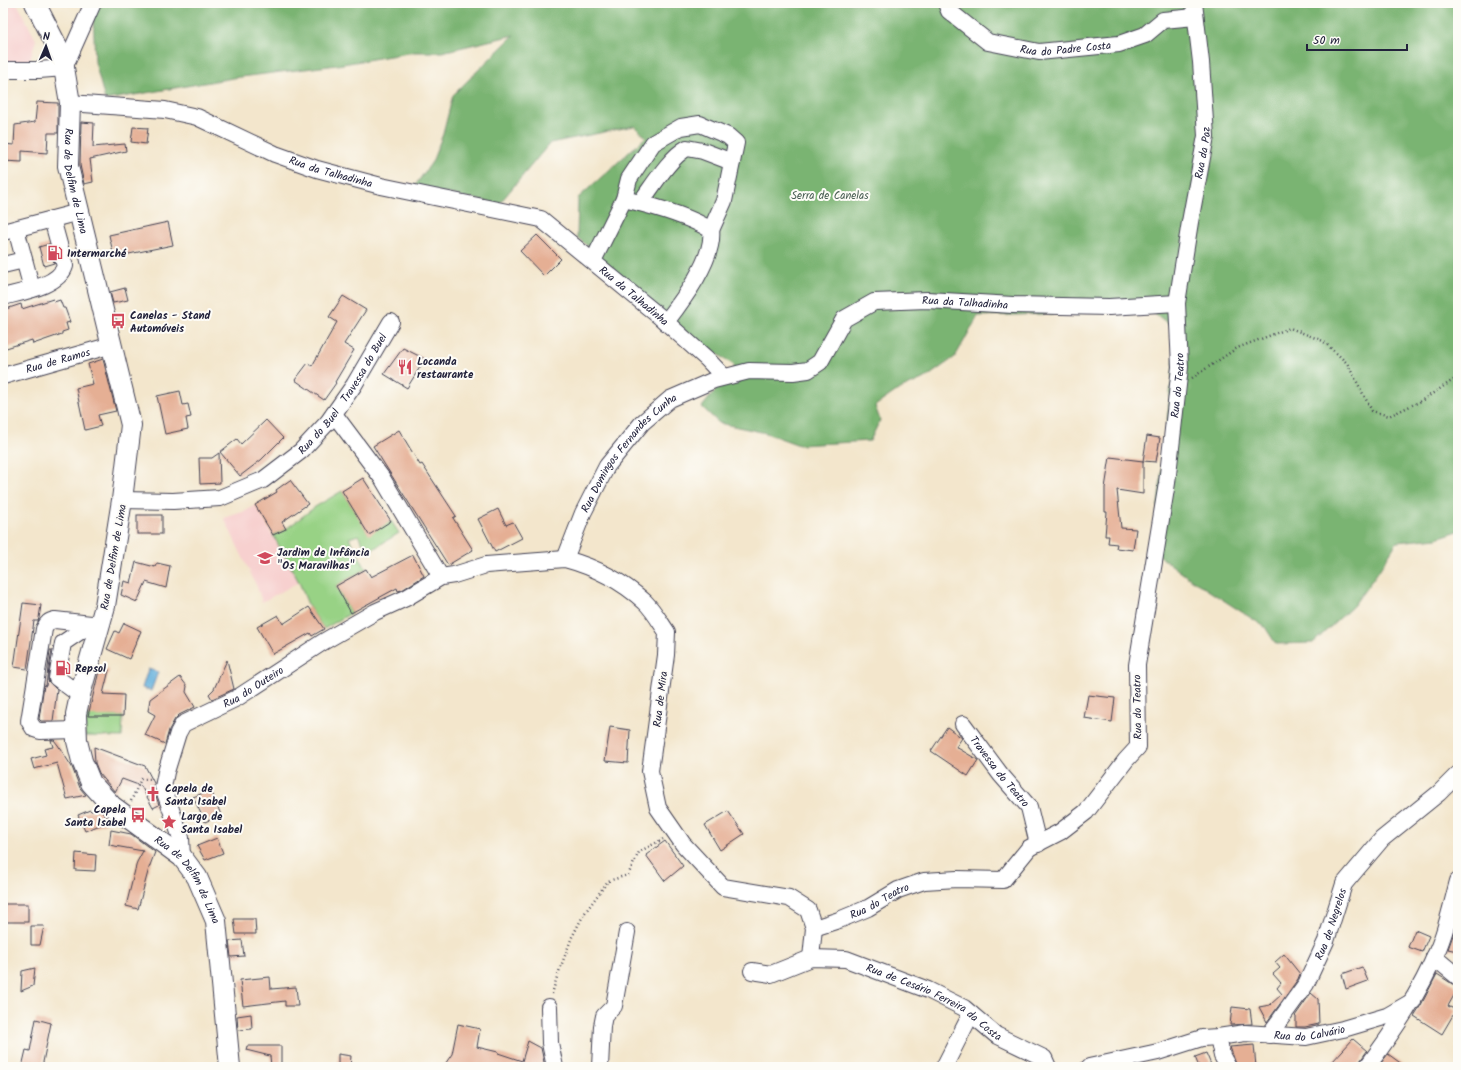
<svg xmlns="http://www.w3.org/2000/svg" width="1461" height="1070" font-family="Kalam,sans-serif">
<style>
.built{fill:#f7d0cf}
.green{fill:#98d285;stroke:#5d7a60}
.forest{fill:#7ab472;stroke:#4e6b56}
.water{fill:#62afdb;stroke:#42688b}
.building{fill:#e5af94}
.lines{fill:none;stroke-linecap:round;stroke-linejoin:round}
.minor-casing{stroke:#413f51;stroke-width:18}
.major-casing{stroke:#413f51;stroke-width:22}
.path{stroke:#413f51;stroke-width:2.5;stroke-dasharray:1 3;stroke-linecap:butt}
.minor{stroke:#fff;stroke-width:16}
.major{stroke:#fff;stroke-width:20}
.labels{text-anchor:middle;stroke-width:4;stroke-linejoin:round;paint-order:stroke}
.street-label{font-size:11px;fill:#22223b;stroke:#fdfcf7}
.park-label{font-size:11px;fill:#4b6055;stroke:#fdfcf7}
.poi-label{font-size:11px;font-weight:bold;fill:#22223b;stroke:#fdfcf7;text-anchor:start}
</style>
<rect width="100%" height="100%" fill="#fdfcf7"/>
<filter id="ink" filterUnits="userSpaceOnUse"><feTurbulence type="fractalNoise" baseFrequency=".025" numOctaves="2"/><feDisplacementMap in="SourceGraphic" scale="8" xChannelSelector="R" yChannelSelector="G"/><feConvolveMatrix kernelMatrix="1 2 1 2 8 2 1 2 1" color-interpolation-filters="sRGB"/></filter>
<filter id="wash" filterUnits="userSpaceOnUse"><feTurbulence type="fractalNoise" baseFrequency=".012" numOctaves="4" result="noise"/><feDisplacementMap in="SourceGraphic" scale="16" xChannelSelector="R" yChannelSelector="G"/><feGaussianBlur stdDeviation="0.9" result="paint"/><feColorMatrix in="noise" values="0 0 0 0 0 0 0 0 0 0 0 0 0 0 0 0 0 1.4 0 .05"/><feComposite in="paint" operator="in"/></filter>
<g filter="url(#wash)">
<rect width="100%" height="100%" fill="#f3e6cc"/>
<!-- built -->
<g class="built">
<path d="M3 3H17L36 40 29 62 11 67 3 66Z"/>
<path d="M255 505 299 582 262 602 257 587 224 518 246 511Z"/>
</g>
<!-- green -->
<g class="green">
<path d="M342 491 369 534 391 521 399 533 368 552 358 535 349 538 366 569 336 586 351 613 324 629 309 607 299 582 273 535 286 529 315 507Z"/>
<path d="M86 715 123 716 122 737 85 736Z"/>
</g>
<!-- forest -->
<path class="forest" d="M97 3H1458V531L1437 538 1397 542 1378 572 1353 606 1313 643 1276 644 1265 627 1186 576 1153 551 1177 329 1144 307 1047 314 978 316 955 357 927 377 898 390 875 406 880 420 870 441 799 445 766 433 719 423 702 407 735 366 685 331 577 237 578 198 646 137 634 126 550 143 499 204 414 187 432 162 443 134 453 95 514 35 442 52H414L337 65 233 78 105 100 95 62 93 11Z"/>
<!-- water -->
<path class="water" d="M148 669 158 672 151 691 142 688Z"/>
<g id="blocks">
<!-- building -->
<g class="building">
<path d="M37 102 58 103V133H48L47 153 22 151V162L3 161V144L14 145 15 125 35 122Z"/>
<path d="M81 122 94 123 93 147 125 144 126 151 90 159 93 182 84 184 80 165Z"/>
<path d="M133 127 148 128 146 144 131 142Z"/>
<path d="M168 222 173 245 114 257 109 235Z"/>
<path d="M537 235 561 259 544 276 520 251Z"/>
<path d="M49 244 54 263 44 266 39 247Z"/>
<path d="M125 288 128 300 113 303 110 292Z"/>
<path d="M343 296 366 310 344 344 354 350 335 382 336 383 324 400 295 380 308 363 312 366 337 322 329 317Z"/>
<path d="M53 299 54 302 60 300 63 308H65L70 322 66 323 68 330 62 332V334L33 344 32 340 3 349V310L21 304 22 309Z"/>
<path d="M403 348 425 359 407 388 384 374Z"/>
<path d="M103 359 116 411 98 415 101 426 85 430 76 388 93 384 88 364Z"/>
<path d="M180 391 183 405 188 404 191 417 186 418 188 429 165 434 157 396Z"/>
<path d="M266 420 283 438 261 460 240 476 220 452 237 439 241 444Z"/>
<path d="M399 430 420 465 422 464 456 516 453 518 473 550 448 565 373 446Z"/>
<path d="M1147 436 1160 438 1156 462 1143 461Z"/>
<path d="M219 453 220 483 200 484 199 458H212Z"/>
<path d="M1110 457 1143 461V494L1117 490 1121 528 1136 529 1133 550 1116 548 1117 544 1108 543 1109 536H1105L1107 512H1105V488Z"/>
<path d="M363 478 391 521 369 535 342 491Z"/>
<path d="M290 480 308 504 282 522 286 529 273 535 255 505 277 492 276 490Z"/>
<path d="M498 509 506 525 513 522 522 538 495 552 478 519Z"/>
<rect x="137" y="515" width="25" height="19"/>
<path d="M413 555 424 576 402 590 398 591 397 588 351 613 336 586 366 569 371 577Z"/>
<path d="M136 562 155 567 157 563 170 566 166 588 146 582 137 602 121 595 124 581 131 583Z"/>
<path d="M23 603 41 605 39 618 38 621H34L27 669 14 667Z"/>
<path d="M309 607 324 629 312 636 310 633 273 654 257 627 278 615 283 624Z"/>
<path d="M124 623 141 631 129 659 107 649 115 631 119 633Z"/>
<path d="M50 650H52L48 676V681L57 690 53 721H41L39 719 44 685 46 686Z"/>
<path d="M227 660 234 689 212 699 209 694 214 689Z"/>
<path d="M100 667 109 670 103 694 124 695 123 716H88Z"/>
<path d="M180 677 187 686 186 692 195 707 179 715 175 719 169 730 165 744 145 735 155 715 148 711 150 699Z"/>
<path d="M1088 695 1115 698 1112 722 1084 718Z"/>
<path d="M610 727 630 730 628 763 605 761Z"/>
<path d="M947 727 962 738 956 747 978 760 968 776 931 751Z"/>
<path d="M51 740H54L58 745 72 767 80 788 86 795 67 799 57 763 34 769 31 759 46 755 44 749 53 747Z"/>
<path d="M94 747 145 766 154 783V790L159 805 153 808 141 786 122 779 115 792 99 773 95 763Z"/>
<path d="M211 790 221 815 205 822 193 797Z"/>
<path d="M90 810 91 811 100 810 110 821 85 831 78 815Z"/>
<path d="M728 811 744 834 720 850 705 825Z"/>
<path d="M111 830 131 834 155 852 149 868 138 909 126 906 137 862 143 851 109 845Z"/>
<path d="M217 838 223 853 205 860 197 846Z"/>
<path d="M665 841 683 866 665 881 646 855Z"/>
<path d="M76 853 96 855 95 871 75 870Z"/>
<rect x="3" y="904" width="25" height="18"/>
<path d="M234 919H255L256 934H236Z"/>
<path d="M1457 924H1458V945L1457 951 1448 949Z"/>
<path d="M31 926H44L40 945H31Z"/>
<path d="M1415 930 1429 936 1422 952 1408 947Z"/>
<path d="M242 940 244 956 231 957 229 941Z"/>
<path d="M1284 954 1300 974 1298 979 1267 1022 1259 1007 1270 1005 1282 994 1277 988 1281 983 1273 974 1280 968 1275 962Z"/>
<path d="M1362 967 1368 981 1346 989 1342 974Z"/>
<path d="M35 968 33 986 21 991 22 971Z"/>
<path d="M1437 974 1454 985 1457 990 1448 1006 1456 1010 1442 1034 1414 1016 1421 1005Z"/>
<path d="M270 977 271 989 296 987 298 1006H285V1001L243 1006 240 980Z"/>
<path d="M1311 993 1318 999 1319 1024 1305 1027H1296V1017L1295 1016Z"/>
<path d="M1232 1007 1250 1009 1252 1024 1230 1025Z"/>
<path d="M251 1014 252 1029 238 1030 237 1016Z"/>
<path d="M36 1019 51 1023 42 1067H22L26 1050 30 1051Z"/>
<path d="M458 1024 480 1029 477 1047 498 1052V1053L522 1061 528 1041 541 1048 545 1067H443L452 1054Z"/>
<path d="M1353 1039 1367 1051 1356 1067H1340L1332 1062Z"/>
<path d="M1254 1045 1256 1067H1237L1230 1047Z"/>
<path d="M247 1046H281V1067L271 1066 270 1056 246 1050Z"/>
<path d="M1206 1053 1212 1067H1199L1195 1057Z"/>
<path d="M338 1054 351 1056 350 1067H338Z"/>
<path d="M1388 1054 1406 1067H1385L1381 1063Z"/>
</g>
</g>
</g>
<g filter="url(#ink)">
<use href="#blocks" fill-opacity="0" stroke="#413f51" stroke-width="1"/>
<g class="lines">
<!-- minor casing -->
<g class="minor-casing">
<g id="minor">
<path id="s1" d="M946 3 949 11 988 42 1039 52 1119 44 1145 35 1163 20 1195 17"/>
<path d="M3 70H39L64 68 93 3"/>
<path id="s2" d="M70 103 165 110 197 117 275 154 317 169 381 186 541 219 659 316 707 359 724 377"/>
<path d="M624 199C649 205 689 216 711 230 715 258 682 301 666 322"/>
<path d="M640 203C652 187 670 157 687 148L703 151 732 162"/>
<path d="M16 229 32 289"/>
<path d="M3 232 79 212"/>
<path d="M593 261 624 199 629 179 653 143 681 127 700 124 728 136 736 143 724 201 711 230"/>
<path d="M3 265 24 260"/>
<path d="M3 297C21 292 59 286 65 266L52 219"/>
<path id="s3" d="M3 376 112 345"/>
<path d="M334 414 382 478 441 577"/>
<path id="s4" d="M122 500 173 501 220 498 263 480 301 451 328 422 354 385 391 322"/>
<path id="s5" d="M565 559 583 513 607 466 642 423 670 399 714 380 749 371 793 372 808 370 820 362 844 319 874 302 927 300 1013 305 1109 307 1177 303"/>
<path d="M80 695 57 678 63 643 91 624"/>
<path id="s6" d="M963 724 1001 775 1029 807 1038 844"/>
<path d="M77 730 40 731 34 729 29 721 44 629C47 623 49 621 55 620L100 625"/>
<path id="s7" d="M182 857 181 838 163 787 166 772 178 733 183 724 237 698 323 642 375 612 406 598 441 577 454 575 486 565 565 559C595 567 622 581 645 602 654 611 660 622 667 632L666 655 650 771 658 808 683 844 723 887 789 898 808 910 814 928 811 958"/>
<path id="s8" d="M814 928 839 920 868 908 898 890 924 881 957 879 1003 880 1029 848 1060 832 1086 812 1126 760 1138 747 1137 665 1167 483 1180 367 1177 303 1190 222 1206 136 1201 62 1194 3"/>
<path d="M1434 957 1458 977"/>
<path id="s9" d="M752 971 771 974 811 958 846 959 928 990 964 1008 996 1035 1044 1058 1048 1067"/>
<path d="M549 1007 550 1043 555 1067"/>
<path id="s10" d="M1269 1035 1306 984 1326 941 1344 884 1382 839 1439 793 1458 774"/>
<path d="M1218 1037 1222 1056 1228 1067"/>
<path d="M600 1067 602 1026 604 1016 614 1006 627 932"/>
<path d="M944 1067 971 1014"/>
<path id="s11" d="M1089 1067 1158 1052 1202 1038 1218 1037 1245 1033 1306 1037 1343 1029 1387 1016 1413 1001"/>
<path d="M1367 1067C1395 1029 1420 993 1438 949 1447 928 1452 903 1458 881"/>
</g>
</g>
<!-- major casing -->
<g class="major-casing">
<g id="major">
<path id="s12" d="M35 3 62 56 70 103 68 166 131 425 122 500 105 606 81 691 76 714 77 741 82 761 91 783 112 806 182 857 197 877 216 921 230 1067"/>
</g>
</g>
<!-- path -->
<g class="path">
<path d="M1192 378 1237 348 1290 328 1323 341 1347 363 1372 411 1389 416 1421 401 1458 377"/>
<path d="M131 801 141 779H150"/>
<path d="M552 994 557 977 572 937 584 914 608 881 628 875 639 852 663 839"/>
</g>
<!-- minor -->
<use href="#minor" class="minor"/>
<!-- major -->
<use href="#major" class="major"/>
</g>
</g>
<!-- icons -->
<defs>
<g id="fuel-bare" transform="scale(1.2)"><path d="M-5.5-6h7V0h2V4h1.3V-2.5L3-4.5l.8-.8L6-3V5H2.5V1h-1V6h-7ZM-4.2-4.7v3.2H.2V-4.7Z" fill="#d1495b" stroke="#fdfcf7" stroke-width="2.5" paint-order="stroke"/></g>
<g id="bus-bare" transform="scale(1.2)"><path d="M-5-6H5V4H4V6H2V4H-2V6H-4V4H-5ZM-3.5-4V0h7V-4ZM-3.5 1.2v1.5H-2V1.2ZM2 1.2v1.5H3.5V1.2Z" fill="#d1495b" stroke="#fdfcf7" stroke-width="2.5" paint-order="stroke"/></g>
<g id="restaurant-bare" transform="scale(1.2)"><path d="M-5-6h1v4h1v-4h1v4h1v-4h1v5L-1.5 .5V6h-2V.5L-5-1ZM5-6V6H3V1.5H1.5Q1.5-4 5-6Z" fill="#d1495b" stroke="#fdfcf7" stroke-width="2.5" paint-order="stroke"/></g>
<g id="school-bare" transform="scale(1.2)"><path d="M0-5L7-2L0 1L-7-2ZM-4 1L0 2.5L4 1V4Q0 6-4 4Z" fill="#d1495b" stroke="#fdfcf7" stroke-width="2.5" paint-order="stroke"/></g>
<g id="church-bare" transform="scale(1.2)"><path d="M-1.2-6h2.4v3.5h3.3v2.4h-3.3V6h-2.4V-.1h-3.3v-2.4h3.3Z" fill="#d1495b" stroke="#fdfcf7" stroke-width="2.5" paint-order="stroke"/></g>
<g id="sight-bare" transform="scale(1.2)"><path d="M0-6L1.8-2.2L6-1.7L2.9 1.2L3.7 5.4L0 3.3L-3.7 5.4L-2.9 1.2L-6-1.7L-1.8-2.2Z" fill="#d1495b" stroke="#fdfcf7" stroke-width="2.5" paint-order="stroke"/></g>
</defs>
<g fill-rule="evenodd">
<use href="#fuel-bare" x="55" y="253"/>
<use href="#bus-bare" x="118" y="321"/>
<use href="#restaurant-bare" x="405" y="367"/>
<use href="#school-bare" x="265" y="558"/>
<use href="#fuel-bare" x="63" y="668"/>
<use href="#church-bare" x="153" y="794"/>
<use href="#bus-bare" x="138" y="815"/>
<use href="#sight-bare" x="169" y="822"/>
</g>
<g class="labels">
<!-- street labels -->
<g class="street-label">
<text dy="4" stroke="none"><textPath href="#s1" startOffset="137">Rua do Padre Costa</textPath></text>
<text dy="4" stroke="none"><textPath href="#s8" startOffset="991">Rua da Paz</textPath></text>
<text dy="4" stroke="none"><textPath href="#s2" startOffset="273">Rua da Talhadinha</textPath></text>
<text dy="4" stroke="none"><textPath href="#s12" startOffset="186">Rua de Delfim de Lima</textPath></text>
<text dy="4" stroke="none"><textPath href="#s2" startOffset="609">Rua da Talhadinha</textPath></text>
<text dy="4" stroke="none"><textPath href="#s5" startOffset="527">Rua da Talhadinha</textPath></text>
<text dy="4" stroke="none"><textPath href="#s3" startOffset="57">Rua de Ramos</textPath></text>
<text dy="4" stroke="none"><textPath href="#s4" startOffset="297">Travessa do Buel</textPath></text>
<text dy="4" stroke="none"><textPath href="#s8" startOffset="756">Rua do Teatro</textPath></text>
<text dy="4" stroke="none"><textPath href="#s4" startOffset="219">Rua do Buel</textPath></text>
<text dy="4" stroke="none"><textPath href="#s5" startOffset="126">Rua Domingos Fernandes Cunha</textPath></text>
<text transform="translate(113 557) rotate(-80)" y="4">Rua de Delfim de Lima</text>
<text dy="4" stroke="none"><textPath href="#s7" startOffset="219">Rua do Outeiro</textPath></text>
<text transform="translate(660 699) rotate(-83)" y="4">Rua de Mira</text>
<text transform="translate(1137 707) rotate(-91)" y="4">Rua do Teatro</text>
<text dy="4" stroke="none"><textPath href="#s6" startOffset="60">Travessa do Teatro</textPath></text>
<text dy="4" stroke="none"><textPath href="#s12" startOffset="942">Rua de Delfim de Lima</textPath></text>
<text dy="4" stroke="none"><textPath href="#s8" startOffset="71">Rua do Teatro</textPath></text>
<text dy="4" stroke="none"><textPath href="#s10" startOffset="128">Rua de Negrelos</textPath></text>
<text dy="4" stroke="none"><textPath href="#s9" startOffset="196">Rua de Cesário Ferreira da Costa</textPath></text>
<text dy="4" stroke="none"><textPath href="#s11" startOffset="225">Rua do Calvário</textPath></text>
</g>
<!-- park labels -->
<g class="park-label">
<text x="830" y="199">Serra de Canelas</text>
</g>
<!-- poi labels -->
<g class="poi-label">
<text x="67" y="257">Intermarché</text>
<text x="130" y="319">Canelas - Stand<tspan x="130" dy="13">Automóveis</tspan></text>
<text x="417" y="365">Locanda<tspan x="417" dy="13">restaurante</tspan></text>
<text x="277" y="556">Jardim de Infância<tspan x="277" dy="13">"Os Maravilhas"</tspan></text>
<text x="75" y="672">Repsol</text>
<text x="165" y="792">Capela de<tspan x="165" dy="13">Santa Isabel</tspan></text>
<text x="126" y="813" text-anchor="end">Capela<tspan x="126" dy="13">Santa Isabel</tspan></text>
<text x="181" y="820">Largo de<tspan x="181" dy="13">Santa Isabel</tspan></text>
</g>
</g>
<!-- margin -->
<rect width="1461" height="1070" fill="none" stroke="#fdfcf7" stroke-width="16"/>
<!-- north arrow -->
<g transform="translate(46 46) rotate(2)" stroke="#fdfcf7" stroke-width="3" paint-order="stroke">
<path d="M0-3L7 15L0 10L-7 15Z" fill="#22223b"/>
<text y="-6" font-size="11" font-weight="bold" text-anchor="middle" fill="#22223b">N</text>
</g>
<!-- scale -->
<path d="M1307 44v6h100v-6" fill="none" stroke="#22223b" stroke-width="2"/>
<text x="1313" y="44" font-size="12" fill="#22223b" stroke="#fdfcf7" stroke-width="3" paint-order="stroke">50 m</text>
</svg>
